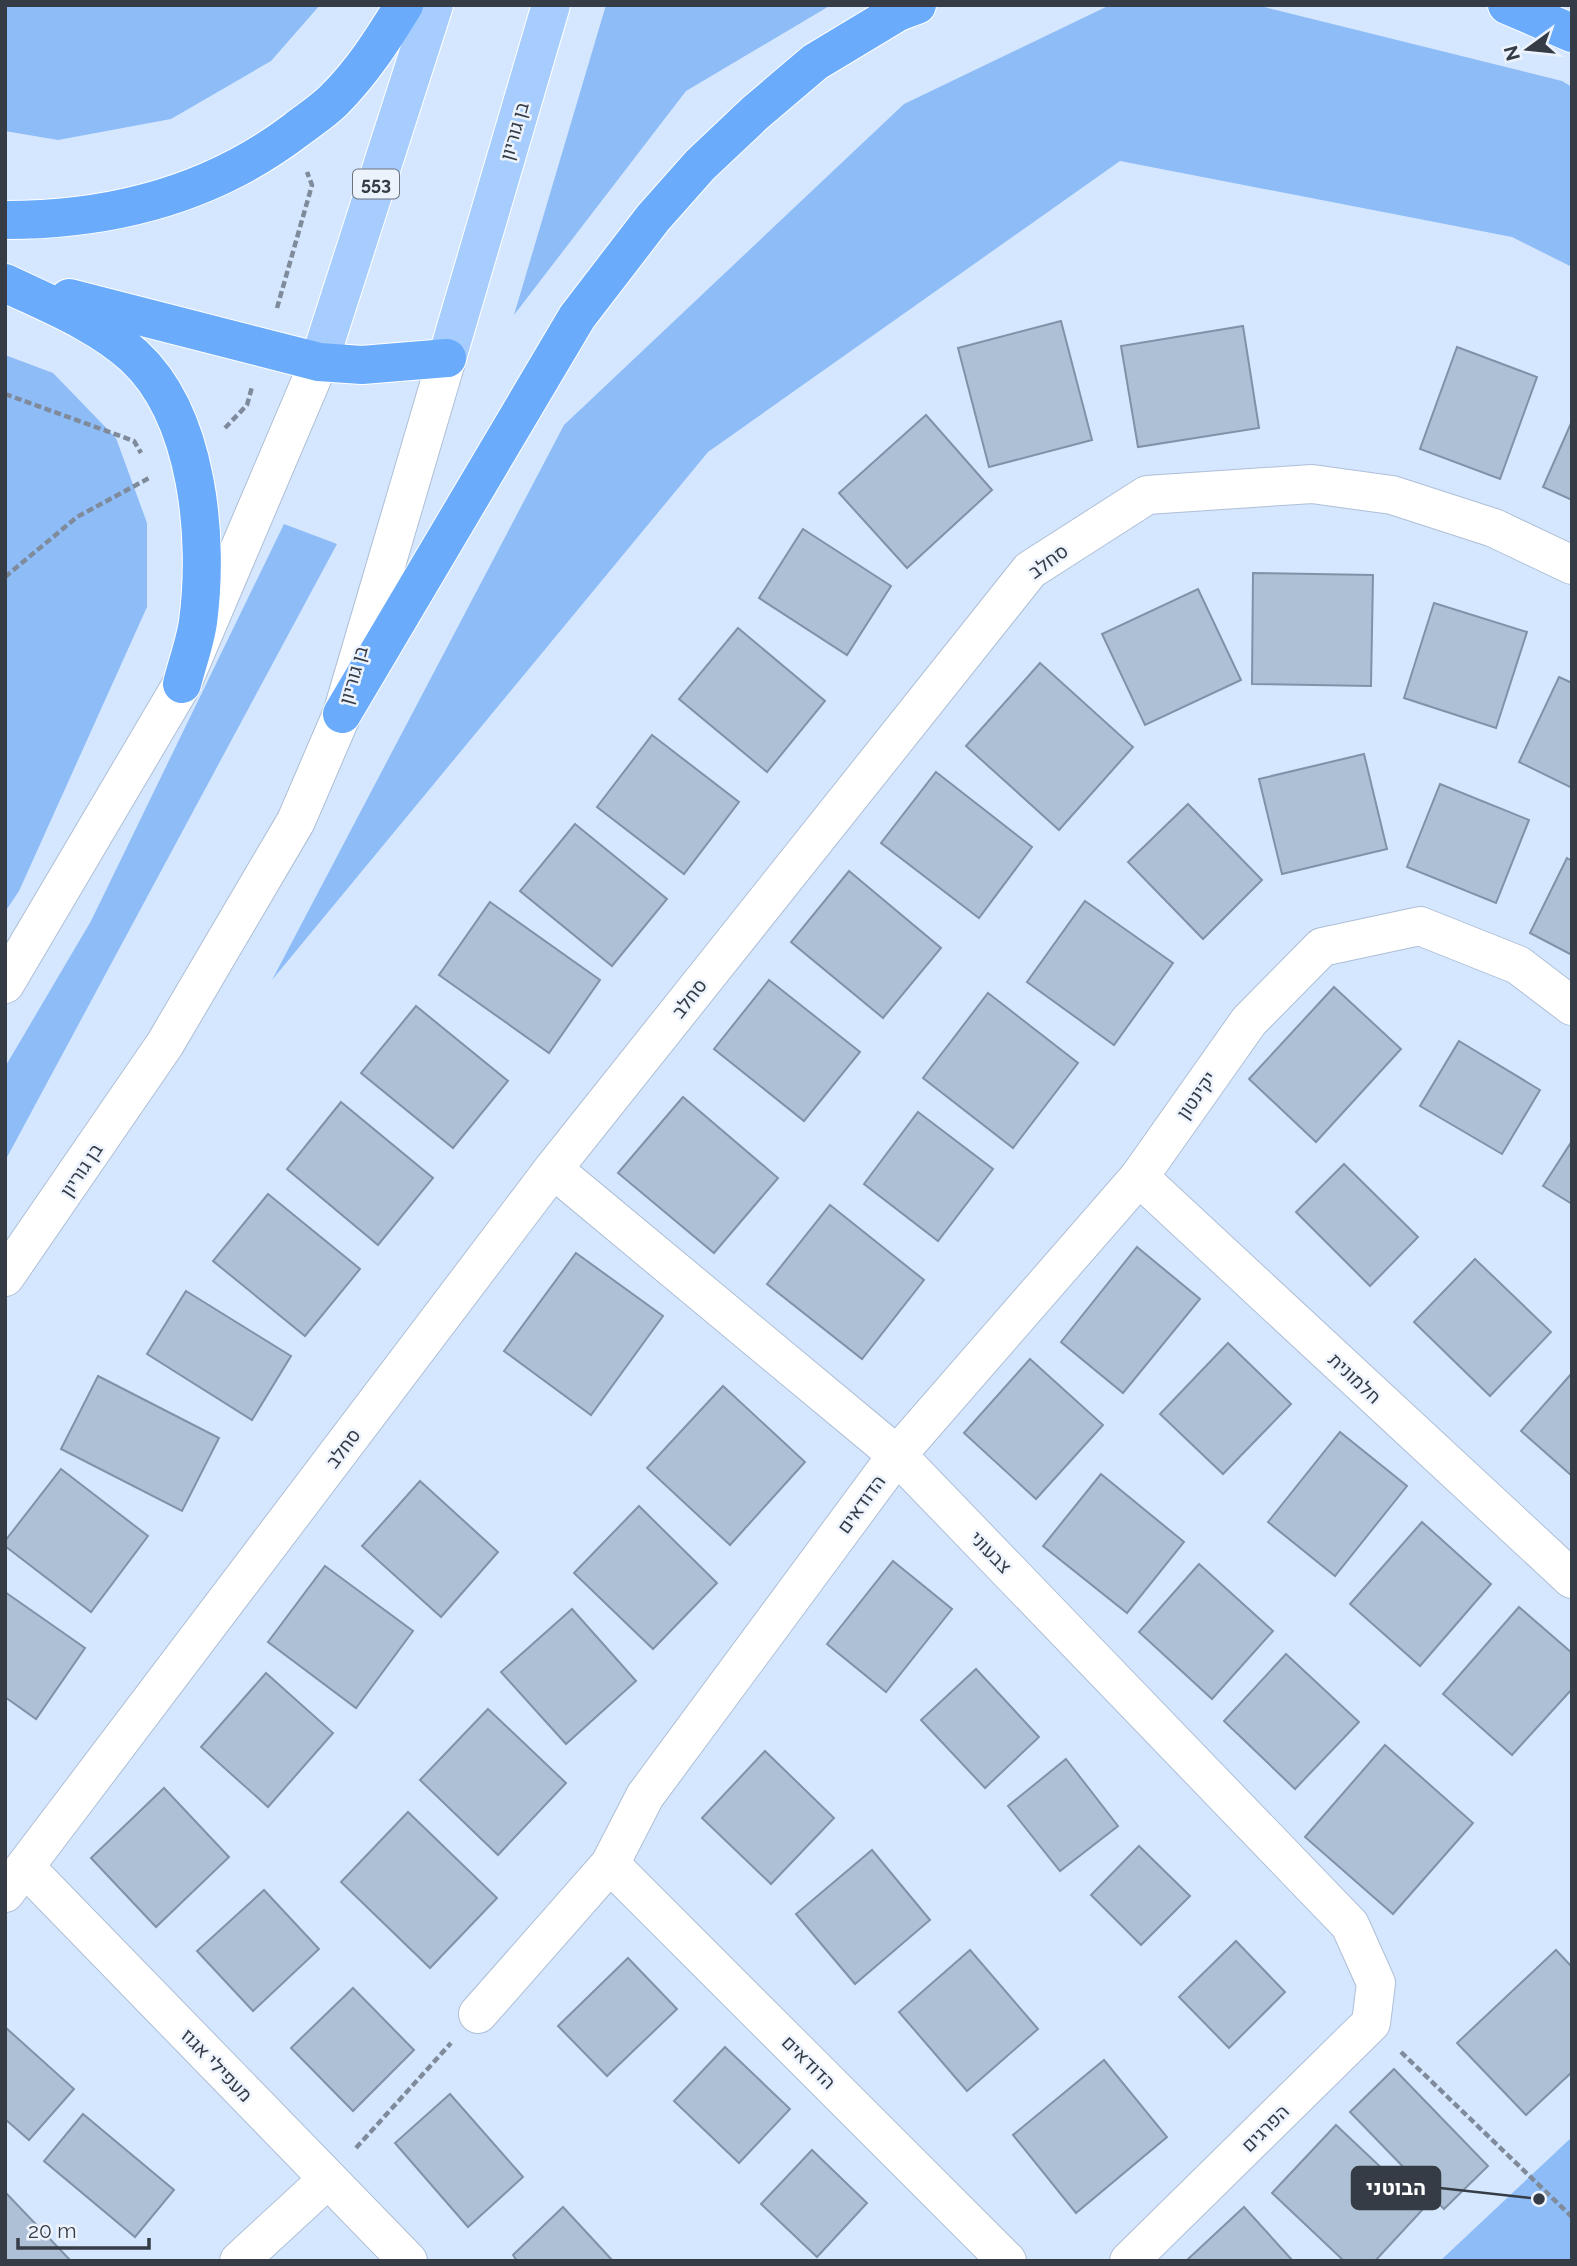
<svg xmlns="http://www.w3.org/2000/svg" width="1577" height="2266" font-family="Raleway,Heebo,sans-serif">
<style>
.green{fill:#8ebcf7}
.building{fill:#aec0d6;stroke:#8192a7;stroke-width:2}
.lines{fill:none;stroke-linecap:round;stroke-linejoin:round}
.street-casing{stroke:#aebfd6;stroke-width:40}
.secondary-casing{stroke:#aebfd6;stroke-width:40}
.primary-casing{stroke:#fff;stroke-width:40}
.highway-casing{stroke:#fff;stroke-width:40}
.path{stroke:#7f8b9b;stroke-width:4.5;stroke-dasharray:7 3.5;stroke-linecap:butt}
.street{stroke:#fff;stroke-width:38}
.secondary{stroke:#fff;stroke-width:38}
.primary{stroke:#a6cdfd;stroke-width:38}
.highway{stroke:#6aabfc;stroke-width:38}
.labels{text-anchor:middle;stroke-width:5;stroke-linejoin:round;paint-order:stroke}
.shield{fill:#ecf3fd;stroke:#6c737c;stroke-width:2}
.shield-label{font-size:18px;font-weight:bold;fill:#353c45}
.street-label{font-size:19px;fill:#353c45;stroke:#ecf3fd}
.leader{fill:none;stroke:#353c45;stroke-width:2.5}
.callout-dot{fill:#353c45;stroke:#ecf3fd;stroke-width:2.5}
.callout{fill:#353c45;stroke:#353c45;stroke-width:2.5}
.callout-label{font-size:21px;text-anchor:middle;font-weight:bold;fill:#fff}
</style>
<rect width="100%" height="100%" fill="#d5e7ff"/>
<!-- green -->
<g class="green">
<path d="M5 5H320L271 61 171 119 58 140 5 131Z"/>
<path d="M606 5H831L686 91 514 315Z"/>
<path d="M1110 5H1256L1562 81 1572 87V267L1512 237 1120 161 708 452 272 980 564 425 904 104Z"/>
<path d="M5 355 53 373 116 438 147 523V607L19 891 5 912Z"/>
<path d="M284 524 337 544 5 1161V1067L91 921Z"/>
<path d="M1572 2137V2261H1440Z"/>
</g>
<!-- building -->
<g class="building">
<path d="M1061 321 1092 440 989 467 958 348Z"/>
<path d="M1243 326 1259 428 1138 447 1121 346Z"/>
<path d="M1457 347 1537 377 1500 479 1420 449Z"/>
<path d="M926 415 992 490 907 568 839 493Z"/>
<path d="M1572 421V500L1543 487Z"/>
<path d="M803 529 891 586 847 655 759 598Z"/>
<path d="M1253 573 1373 575 1371 686 1252 684Z"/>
<path d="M1198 589 1241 680 1145 725 1102 634Z"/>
<path d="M1434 603 1527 632 1496 728 1404 698Z"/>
<path d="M738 628 825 701 767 772 679 699Z"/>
<path d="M1040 663 1133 747 1059 830 966 746Z"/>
<path d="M1559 677 1572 683V788L1519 762Z"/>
<path d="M652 735 739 802 684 874 597 807Z"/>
<path d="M1364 754 1387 849 1282 874 1259 779Z"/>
<path d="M936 772 1032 847 979 918 881 843Z"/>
<path d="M1440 784 1529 820 1496 903 1407 867Z"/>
<path d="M1188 804 1262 880 1203 939 1128 862Z"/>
<path d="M575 824 667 899 612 966 520 891Z"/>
<path d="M1567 858 1572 861V955L1530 933Z"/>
<path d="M849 871 941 948 883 1018 791 942Z"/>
<path d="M1085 901 1173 963 1114 1045 1027 982Z"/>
<path d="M490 902 600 980 549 1053 439 975Z"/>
<path d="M769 980 860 1052 804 1121 714 1049Z"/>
<path d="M1334 987 1401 1049 1316 1142 1249 1079Z"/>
<path d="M988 993 1078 1063 1013 1148 923 1078Z"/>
<path d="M416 1006 508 1081 453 1148 361 1073Z"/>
<path d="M1459 1041 1540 1090 1502 1154 1420 1106Z"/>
<path d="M683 1097 778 1178 714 1253 618 1173Z"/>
<path d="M341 1102 433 1178 378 1245 287 1169Z"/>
<path d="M918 1112 993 1169 938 1241 864 1184Z"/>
<path d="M1572 1141V1204L1543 1186Z"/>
<path d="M1344 1164 1418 1237 1370 1286 1296 1212Z"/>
<path d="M268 1194 360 1269 305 1336 213 1261Z"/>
<path d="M830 1205 924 1280 862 1359 767 1284Z"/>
<path d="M1137 1247 1200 1299 1123 1393 1061 1342Z"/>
<path d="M576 1253 663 1316 591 1415 504 1351Z"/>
<path d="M1475 1259 1551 1332 1490 1396 1414 1322Z"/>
<path d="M186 1291 291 1356 252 1420 147 1354Z"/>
<path d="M1228 1343 1291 1404 1223 1474 1160 1414Z"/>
<path d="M1030 1359 1103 1425 1036 1499 964 1433Z"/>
<path d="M1572 1373V1476L1521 1431Z"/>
<path d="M98 1376 219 1438 182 1511 61 1449Z"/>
<path d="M723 1386 805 1462 730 1545 647 1468Z"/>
<path d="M1340 1432 1407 1486 1335 1576 1268 1522Z"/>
<path d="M61 1469 148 1536 91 1612 5 1546V1541Z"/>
<path d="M1101 1474 1184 1542 1127 1613 1043 1546Z"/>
<path d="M420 1481 498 1552 441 1617 362 1546Z"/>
<path d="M639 1506 717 1583 653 1649 574 1573Z"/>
<path d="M1422 1522 1491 1584 1420 1666 1350 1604Z"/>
<path d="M893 1561 952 1609 886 1692 827 1644Z"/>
<path d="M1199 1564 1273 1631 1212 1699 1139 1632Z"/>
<path d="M325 1566 413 1631 356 1708 268 1642Z"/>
<path d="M5 1592 85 1648 36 1719 5 1697Z"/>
<path d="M1519 1607 1572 1653V1689L1512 1755 1443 1694Z"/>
<path d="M572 1609 636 1681 566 1744 501 1672Z"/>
<path d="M1286 1654 1359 1722 1295 1789 1224 1721Z"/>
<path d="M976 1669 1039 1737 985 1788 921 1720Z"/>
<path d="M266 1673 333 1733 268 1807 201 1747Z"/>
<path d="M488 1709 566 1783 498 1855 420 1780Z"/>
<path d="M1385 1745 1473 1823 1393 1914 1305 1837Z"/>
<path d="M765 1751 834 1818 771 1884 702 1818Z"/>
<path d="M1066 1759 1118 1826 1060 1871 1008 1806Z"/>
<path d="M164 1788 229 1857 156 1927 91 1858Z"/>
<path d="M408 1812 497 1898 430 1968 341 1882Z"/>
<path d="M1139 1846 1190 1896 1141 1945 1091 1895Z"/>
<path d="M872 1850 930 1920 855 1984 796 1914Z"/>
<path d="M264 1890 319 1949 253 2011 197 1951Z"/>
<path d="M1236 1941 1285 1992 1229 2048 1179 1997Z"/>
<path d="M970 1950 1038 2029 967 2091 899 2012Z"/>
<path d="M1556 1950 1572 1967V2072L1526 2115 1457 2043Z"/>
<path d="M628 1958 677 2009 607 2076 558 2026Z"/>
<path d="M353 1988 414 2050 353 2111 291 2048Z"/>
<path d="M5 2027 74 2089 29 2140 5 2119Z"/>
<path d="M725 2047 790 2109 739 2163 674 2101Z"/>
<path d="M1104 2060 1167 2137 1076 2213 1013 2135Z"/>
<path d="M1394 2069 1488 2166 1444 2209 1350 2112Z"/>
<path d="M450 2094 523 2177 468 2227 395 2143Z"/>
<path d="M83 2114 174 2190 135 2237 44 2161Z"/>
<path d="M1336 2125 1424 2208 1375 2261H1344L1272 2193Z"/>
<path d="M812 2150 867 2203 817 2257 761 2204Z"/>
<path d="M5 2192 71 2261H5Z"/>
<path d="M563 2207 613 2261H517L513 2255Z"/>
<path d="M1244 2207 1293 2261H1188L1187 2260Z"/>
</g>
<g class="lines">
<!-- street casing -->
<g class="street-casing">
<g id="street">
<path d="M553 1169 897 1455 1350 1925 1376 1983 1371 2023 1129 2261"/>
<path d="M1139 1177 1572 1579"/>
<path d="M610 1864 1007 2261"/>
<path d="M27 1869 408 2261"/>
<path d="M5 1893 553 1169 1030 570 1147 495 1312 484 1392 495 1494 528 1572 565"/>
<path d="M478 2014 610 1864 645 1796 897 1455 1139 1177 1249 1021 1322 947 1420 926 1518 965 1572 1006"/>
<path d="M239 2261 328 2179"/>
</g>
</g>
<!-- secondary casing -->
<g class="secondary-casing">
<g id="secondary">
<path d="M5 984 182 684 319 362"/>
<path d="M5 1277 165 1044 296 821 342 714 447 358"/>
</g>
</g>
<!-- primary casing -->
<g class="primary-casing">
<g id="primary">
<path d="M447 358 551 5"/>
<path d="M319 362 434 5"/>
</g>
</g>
<!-- highway casing -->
<g class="highway-casing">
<g id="highway">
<path d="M1507 5 1572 33"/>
<path d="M5 220C111 220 212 194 296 130 309 120 323 111 334 100 363 71 383 39 404 5"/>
<path d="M5 283C49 304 98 323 134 356 199 416 209 540 198 622 195 643 187 664 182 684"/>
<path d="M69 298 319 362 362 365 447 358"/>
<path d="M342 714 577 317 653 218 700 165 755 113 815 62 898 12 917 5"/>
</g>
</g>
<!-- path -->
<g class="path">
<path d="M277 308 312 185 307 172"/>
<path d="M5 394 134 441 141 453"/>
<path d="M225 428 247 405 252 387"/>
<path d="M5 577 77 517 151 477"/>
<path d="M1401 2052 1572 2217"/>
<path d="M356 2148 451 2043"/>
</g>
<!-- street -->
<use href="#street" class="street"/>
<!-- secondary -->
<use href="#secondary" class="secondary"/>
<!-- primary -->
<use href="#primary" class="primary"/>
<!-- highway -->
<use href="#highway" class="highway"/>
</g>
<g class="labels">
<!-- shield labels -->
<rect class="shield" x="353" y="169.5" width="46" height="29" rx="5"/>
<g class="shield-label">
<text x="376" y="190">553</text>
</g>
<!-- street labels -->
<g class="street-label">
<text transform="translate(514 131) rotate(-74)" y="7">בן גוריון</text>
<text transform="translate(1048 561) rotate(-36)" y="7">סחלב</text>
<text transform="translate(353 675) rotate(-74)" y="7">בן גוריון</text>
<text transform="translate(689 998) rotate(-52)" y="7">סחלב</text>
<text transform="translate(1196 1095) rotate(-55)" y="7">יקינטון</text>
<text transform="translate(81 1170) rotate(-56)" y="7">בן גוריון</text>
<text transform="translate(1355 1378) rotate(43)" y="7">חלמונית</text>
<text transform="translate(343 1448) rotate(-53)" y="7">סחלב</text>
<text transform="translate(861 1504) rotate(-54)" y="7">הדודאים</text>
<text transform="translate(991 1552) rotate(46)" y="7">צבעוני</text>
<text transform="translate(809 2062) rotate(45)" y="7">הדודאים</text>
<text transform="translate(217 2065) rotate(46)" y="7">מעפילי אגוז</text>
<text transform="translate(1265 2128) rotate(-45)" y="7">הפרגים</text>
</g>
</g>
<!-- callouts -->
<path class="leader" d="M1539 2199L1440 2188"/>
<circle class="callout-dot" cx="1539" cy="2199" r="7"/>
<rect class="callout" x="1352" y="2167" width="88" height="42" rx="7"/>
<g class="callout-label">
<text x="1396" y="2195">הבוטני</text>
</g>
<!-- border -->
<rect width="1577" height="2266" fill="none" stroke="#353c45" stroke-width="14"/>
<!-- north arrow -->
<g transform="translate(1528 49) rotate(255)" stroke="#ecf3fd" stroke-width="5" paint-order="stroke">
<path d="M0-5L12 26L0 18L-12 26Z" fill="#353c45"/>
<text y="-10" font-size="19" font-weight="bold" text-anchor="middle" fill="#353c45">N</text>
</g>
<!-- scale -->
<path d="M18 2238v10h131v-10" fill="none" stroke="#353c45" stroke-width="3.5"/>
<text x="28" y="2238" font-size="21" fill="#353c45" stroke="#ecf3fd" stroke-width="5" paint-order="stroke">20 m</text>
</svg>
